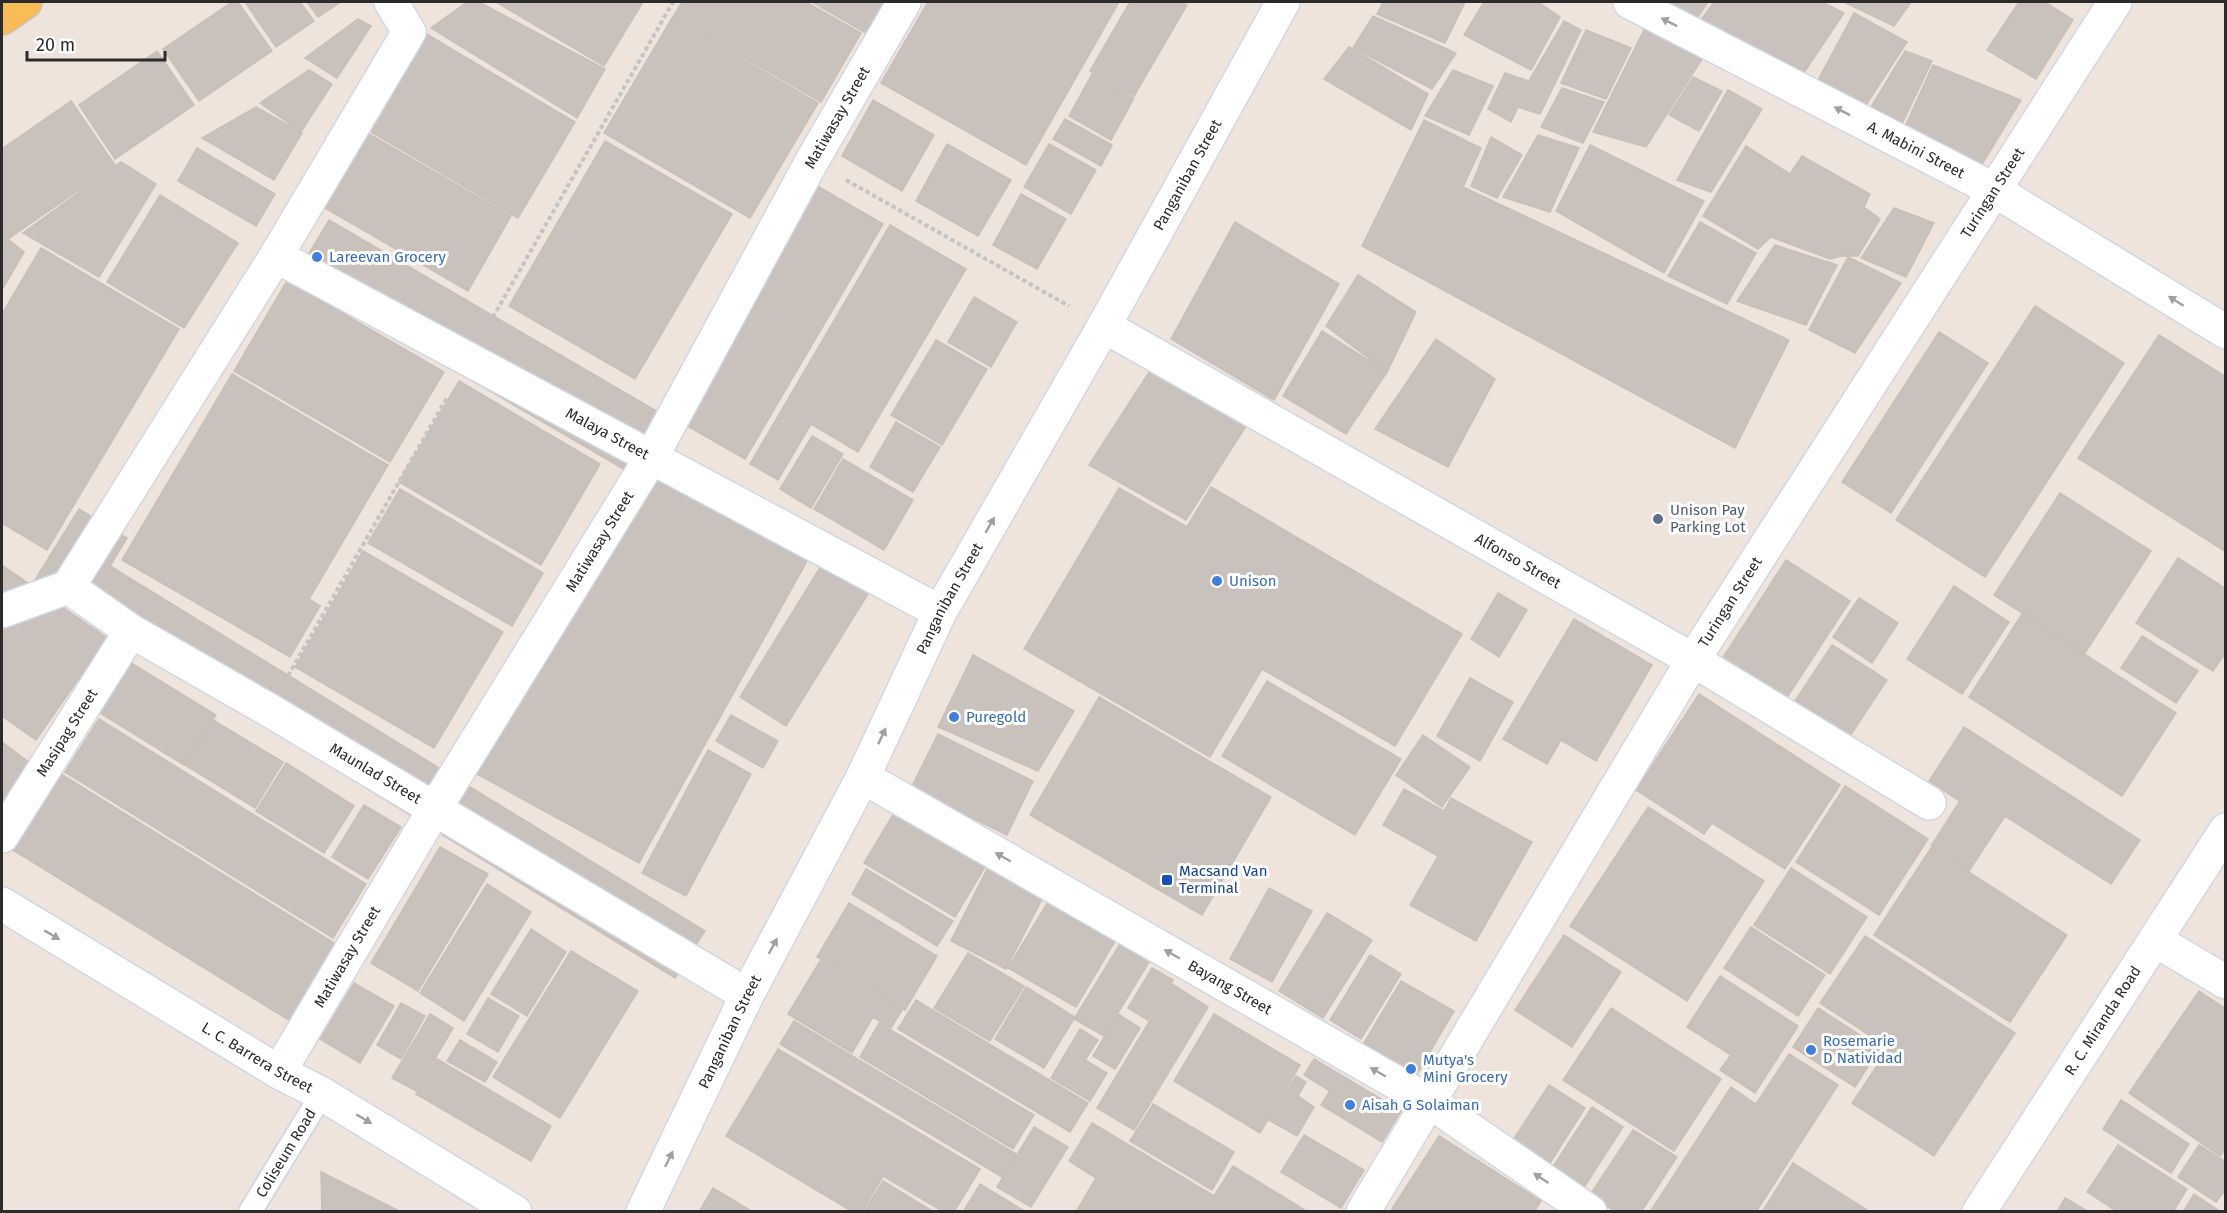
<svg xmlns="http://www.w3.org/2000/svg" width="2227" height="1213" font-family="'Fira Sans',sans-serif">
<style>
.building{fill:#c9c1bc;stroke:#c9bfb6;stroke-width:1.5}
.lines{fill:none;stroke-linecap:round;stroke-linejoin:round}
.service-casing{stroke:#d1d8e5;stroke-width:26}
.pedestrian-casing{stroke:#d1d8e5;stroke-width:36}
.minor-casing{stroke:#d1d8e5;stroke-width:36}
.tertiary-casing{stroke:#d1d8e5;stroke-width:36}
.secondary-casing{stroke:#d1d8e5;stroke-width:36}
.primary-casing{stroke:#c4c4c4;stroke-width:36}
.path{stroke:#c4c4c4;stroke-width:4;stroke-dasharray:4.5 3;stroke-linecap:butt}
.service{stroke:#fff;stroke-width:22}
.pedestrian{stroke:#fff;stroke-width:33}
.minor{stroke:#fff;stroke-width:33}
.tertiary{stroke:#fff;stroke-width:33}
.secondary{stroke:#fff;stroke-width:33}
.primary{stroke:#f9bc56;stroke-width:33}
.oneway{fill:#a0a0a0}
.shop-dot{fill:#3f7fe0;stroke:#fff;stroke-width:2}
.service-dot{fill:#5c6f8a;stroke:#fff;stroke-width:2}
.transit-dot{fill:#1a4fb4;stroke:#fff;stroke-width:2}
.labels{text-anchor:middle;stroke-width:6;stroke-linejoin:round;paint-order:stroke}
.street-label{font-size:15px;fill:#2b2b2b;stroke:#fff}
.shop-label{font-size:15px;fill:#366cbe;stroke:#fff;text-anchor:start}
.service-label{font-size:15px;fill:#4e5e75;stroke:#fff;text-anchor:start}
.transit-label{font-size:15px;fill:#164399;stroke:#fff;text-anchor:start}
</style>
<rect width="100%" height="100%" fill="#eee4dc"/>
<!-- building -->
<g class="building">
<path d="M232 2H238L272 51 199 101 163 49Z"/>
<path d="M245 2H300L314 21 276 47Z"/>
<path d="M307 2H341L318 17Z"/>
<path d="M467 2H479L605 69 577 118 431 28Z"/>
<path d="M496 2H643L604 66Z"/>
<path d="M682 2H806L861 33 821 102 673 17Z"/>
<path d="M812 2H885L866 33Z"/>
<path d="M928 2H1119L1026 165 881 83Z"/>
<path d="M1130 2H1181L1187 5 1134 96 1090 71Z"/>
<path d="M1383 2H1465L1445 43 1377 14Z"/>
<path d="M1484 2H1538L1560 17 1531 70 1464 35Z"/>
<path d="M1647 2H1708L1693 24Z"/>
<path d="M1714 2H1822L1844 13 1803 74 1700 21Z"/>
<path d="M1844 2H1911L1894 26Z"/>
<path d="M2019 2H2045L2073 20 2036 79 1987 50Z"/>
<path d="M1854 13 1907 42 1864 108 1816 84Z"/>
<path d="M1373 16 1456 53 1432 89 1353 48Z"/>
<path d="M672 18 818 103 750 218 604 133Z"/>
<path d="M358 19 371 26 337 78 305 58Z"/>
<path d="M1564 21 1581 30 1540 114 1518 107 1511 122 1488 109 1505 73 1529 81Z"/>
<path d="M1646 26 1702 59 1646 147 1593 132Z"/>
<path d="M1586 30 1631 48 1606 99 1561 83Z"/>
<path d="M423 32 575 122 518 218 366 129Z"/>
<path d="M1349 47 1428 94 1411 130 1324 79Z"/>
<path d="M157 51 194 105 115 159 79 105Z"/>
<path d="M1905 51 1932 61 1900 128 1868 112Z"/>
<path d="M1933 65 2021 100 1978 171 1904 129Z"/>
<path d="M309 70 332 84 301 132 260 103Z"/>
<path d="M1453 70 1493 86 1469 135 1425 116Z"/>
<path d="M1092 74 1134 98 1111 140 1069 116Z"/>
<path d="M1693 77 1722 91 1699 131 1669 115Z"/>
<path d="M1562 88 1604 102 1583 143 1541 127Z"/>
<path d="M1728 90 1762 109 1711 192 1677 180Z"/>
<path d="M873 100 934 135 902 191 842 156Z"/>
<path d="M71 101 115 165 2 243V149Z"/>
<path d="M256 107 302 133 274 180 202 138Z"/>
<path d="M1065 119 1112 145 1101 166 1053 139Z"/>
<path d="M1424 120 1481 148 1463 187 1789 340 1735 448 1362 246Z"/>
<path d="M369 134 511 216 468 291 325 208Z"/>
<path d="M1538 135 1579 148 1550 212 1503 197Z"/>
<path d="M1491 137 1522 155 1497 198 1471 186Z"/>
<path d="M605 141 732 214 635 379 509 306Z"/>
<path d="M947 144 1011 180 978 236 916 201Z"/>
<path d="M1049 144 1096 170 1071 214 1024 187Z"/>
<path d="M1590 145 1704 201 1664 273 1556 211Z"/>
<path d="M1746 146 1790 174 1802 156 1870 194 1864 207 1880 219 1858 256H1841L1830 259 1771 237 1758 249 1703 216Z"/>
<path d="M197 148 275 194 256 226 178 181Z"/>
<path d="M121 162 156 184 99 277 23 233Z"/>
<path d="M814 184 883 224 745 459 675 419Z"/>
<path d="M1021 194 1066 219 1037 269 993 245Z"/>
<path d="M160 195 238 243 184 328 107 282Z"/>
<path d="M1894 208 1934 223 1906 277 1861 258Z"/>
<path d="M329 220 665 416 632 474 295 277Z"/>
<path d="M1235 222 1339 284 1274 400 1171 339Z"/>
<path d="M1700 222 1756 253 1727 304 1668 276Z"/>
<path d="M890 225 966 269 858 452 811 424 778 480 750 464Z"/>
<path d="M9 240 24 252 2 290V246Z"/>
<path d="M1775 245 1837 265 1806 325 1737 301Z"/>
<path d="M41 248 179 329 47 550 2 523V314Z"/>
<path d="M1848 257 1901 283 1855 353 1809 330Z"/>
<path d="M1358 275 1416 312 1387 372 1326 326Z"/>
<path d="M287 281 444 372 390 462 234 371Z"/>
<path d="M974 297 1017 322 991 367 948 342Z"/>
<path d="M2035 306 2124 363 1985 577 1896 520Z"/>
<path d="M1322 331 1387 372 1346 434 1283 396Z"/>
<path d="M1939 332 1988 363 1891 513 1842 482Z"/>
<path d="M2159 335 2226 377V552L2078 458Z"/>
<path d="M1436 339 1495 379 1448 467 1375 429Z"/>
<path d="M936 340 987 369 942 445 891 415Z"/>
<path d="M1153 366 1250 420 1186 520 1089 465Z"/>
<path d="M232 374 388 465 309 599 320 606 290 657 122 560Z"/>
<path d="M459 381 600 464 541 565 399 482Z"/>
<path d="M896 422 940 447 913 492 870 467Z"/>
<path d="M812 436 843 454 811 508 780 489Z"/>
<path d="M843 459 913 500 884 550 814 509Z"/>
<path d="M650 463 812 552 639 863 477 774Z"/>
<path d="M1211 487 1462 634 1395 746 1262 669 1210 757 1024 649 1119 488 1187 527Z"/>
<path d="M400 489 543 573 512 626 368 543Z"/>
<path d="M2060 493 2151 551 2085 653 1994 595Z"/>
<path d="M79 509 127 538 110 566 705 931 675 978 33 583Z"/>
<path d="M363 551 503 632 434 748 295 667Z"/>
<path d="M2178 558 2226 589V652L2213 671 2136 623Z"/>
<path d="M1786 560 1850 601 1786 699 1722 659Z"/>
<path d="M2 565 107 638 36 740 2 716Z"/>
<path d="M821 566 868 594 786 726 740 697Z"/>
<path d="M1954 586 2009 622 1962 694 1907 659Z"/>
<path d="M1498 593 1527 610 1499 657 1471 639Z"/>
<path d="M1859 598 1898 623 1872 663 1833 637Z"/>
<path d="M2022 614 2176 713 2122 796 1969 697Z"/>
<path d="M1574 619 1652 665 1596 761 1561 740 1547 764 1503 739Z"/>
<path d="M2142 636 2198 671 2176 703 2121 668Z"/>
<path d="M1832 645 1887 680 1850 736 1795 701Z"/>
<path d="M973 655 1074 711 1038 771 938 727Z"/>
<path d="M131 663 216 715 184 765 100 713Z"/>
<path d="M1470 678 1513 702 1480 761 1437 736Z"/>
<path d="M1267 681 1401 759 1355 835 1222 756Z"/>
<path d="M1699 694 1840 785 1785 869 1712 823 1704 834 1636 790Z"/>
<path d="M1099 697 1271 797 1202 915 1030 815Z"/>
<path d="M731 715 778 741 763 768 716 741Z"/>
<path d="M99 719 366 884 333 938 65 772Z"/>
<path d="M213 720 283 762 255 808 185 765Z"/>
<path d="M1964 727 2140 840 2111 884 2005 816 1969 871 1931 846 1960 801 1929 781Z"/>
<path d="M938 734 1033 781 1007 835 911 788Z"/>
<path d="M1423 735 1470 767 1442 807 1396 775Z"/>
<path d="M2 742 34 766 2 811Z"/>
<path d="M708 750 751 774 686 896 642 873Z"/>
<path d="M286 763 354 806 324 853 256 811Z"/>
<path d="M56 771 339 946 292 1022 8 847Z"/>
<path d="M1845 786 1928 839 1879 915 1796 862Z"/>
<path d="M1404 789 1444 811 1451 798 1532 842 1476 941 1410 905 1438 856 1383 825Z"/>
<path d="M364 805 401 827 368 879 332 857Z"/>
<path d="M1648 807 1764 881 1687 1001 1570 926Z"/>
<path d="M894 813 985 867 955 917 864 863Z"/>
<path d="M440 847 488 874 418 991 371 963Z"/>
<path d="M1931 848 2067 935 2010 1022 1874 935Z"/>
<path d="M989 865 1045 893 1006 969 951 941Z"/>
<path d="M1791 868 1867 917 1830 974 1754 925Z"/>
<path d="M866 869 953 921 937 946 852 894Z"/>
<path d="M487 884 531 912 464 1021 420 993Z"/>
<path d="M1269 888 1312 911 1272 982 1230 959Z"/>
<path d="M1051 897 1118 936 1076 1007 1008 968Z"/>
<path d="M849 903 937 956 905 1010 817 957Z"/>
<path d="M1327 913 1372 940 1323 1018 1279 991Z"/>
<path d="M1751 927 1825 975 1798 1016 1724 968Z"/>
<path d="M531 929 566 952 527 1016 491 994Z"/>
<path d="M1564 935 1621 972 1572 1047 1515 1010Z"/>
<path d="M1865 936 2015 1033 1934 1156 1852 1103 1889 1048 1820 1003Z"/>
<path d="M1123 939 1152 957 1104 1036 1074 1019Z"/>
<path d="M571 951 638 991 560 1118 493 1077Z"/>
<path d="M968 953 1024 986 990 1041 934 1008Z"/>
<path d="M1370 955 1401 974 1361 1039 1330 1020Z"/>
<path d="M820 961 902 1010 891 1028 873 1017 852 1053 788 1014Z"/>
<path d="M1152 968 1173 980 1148 1020 1128 1008Z"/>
<path d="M1720 976 1798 1026 1755 1093 1720 1070 1731 1055 1687 1027Z"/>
<path d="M1401 981 1454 1011 1417 1074 1364 1043Z"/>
<path d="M354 983 394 1006 360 1063 320 1039Z"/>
<path d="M1172 984 1208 1007 1134 1130 1097 1108Z"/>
<path d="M1026 987 1075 1017 1044 1068 995 1039Z"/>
<path d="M2199 991 2226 1009V1148L2220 1156 2129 1093Z"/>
<path d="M488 998 519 1016 498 1052 467 1034Z"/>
<path d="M916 1000 1088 1103 1070 1132 898 1029Z"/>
<path d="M401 1003 425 1016 401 1059 377 1045Z"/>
<path d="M1611 1008 1721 1079 1674 1151 1563 1080Z"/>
<path d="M1818 1008 1880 1048 1855 1087 1793 1047Z"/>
<path d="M430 1014 453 1028 416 1091 392 1078Z"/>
<path d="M1118 1014 1140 1028 1115 1069 1093 1056Z"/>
<path d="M1214 1014 1300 1065 1260 1133 1174 1081Z"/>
<path d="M794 1021 1016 1154 1002 1177 780 1044Z"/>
<path d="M879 1023 1034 1115 1013 1149 860 1057Z"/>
<path d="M1080 1029 1098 1040 1085 1060 1107 1073 1090 1101 1051 1078Z"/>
<path d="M460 1040 497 1062 485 1082 447 1061Z"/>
<path d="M778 1049 980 1169 954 1212H944L883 1176 862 1212H853L726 1136Z"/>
<path d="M1789 1054 1838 1085 1756 1212H1650L1731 1087 1756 1104Z"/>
<path d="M437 1059 551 1126 531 1161 416 1094Z"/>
<path d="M1314 1059 1401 1111 1382 1142 1321 1105 1330 1091 1304 1075Z"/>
<path d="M1296 1076 1306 1082 1298 1096 1314 1107 1297 1136 1269 1120Z"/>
<path d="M1549 1085 1585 1108 1550 1163 1513 1140Z"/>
<path d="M2121 1100 2189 1144 2171 1173 2103 1129Z"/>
<path d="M1153 1104 1234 1152 1212 1190 1130 1141Z"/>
<path d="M1592 1107 1623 1127 1583 1189 1552 1168Z"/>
<path d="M1092 1123 1214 1196 1233 1166 1308 1212H1076L1096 1178 1069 1161Z"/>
<path d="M1034 1127 1068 1147 1031 1207 997 1187Z"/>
<path d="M1633 1130 1677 1157 1641 1212H1616L1590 1195Z"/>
<path d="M1304 1135 1364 1170 1341 1208 1281 1172Z"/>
<path d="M1439 1136 1541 1201 1534 1212H1390Z"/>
<path d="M2118 1145 2187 1189 2173 1212H2118L2087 1192Z"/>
<path d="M2199 1145 2226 1162V1189L2216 1202 2178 1177Z"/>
<path d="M1793 1163 1870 1212H1762Z"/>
<path d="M321 1172 401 1212H322Z"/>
<path d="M883 1181 934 1212H864Z"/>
<path d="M980 1184 1026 1212H963Z"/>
<path d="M713 1188 753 1212H699Z"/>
<path d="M2194 1194 2221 1212H2183Z"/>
<path d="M2065 1198 2089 1212H2057Z"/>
</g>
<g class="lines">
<!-- service casing -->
<g class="service-casing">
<g id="service">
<path id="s1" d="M250 1212 322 1094"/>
</g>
</g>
<!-- pedestrian casing -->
<g class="pedestrian-casing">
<g id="pedestrian">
<path id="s2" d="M276 256 940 612"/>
<path d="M68 587 276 256 409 32 391 2"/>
<path id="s3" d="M2 611 68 587 131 631 269 710 747 995"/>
<path id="s4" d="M2 836 131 631"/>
<path id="s5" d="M279 1072 434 810 651 458 812 161 904 2"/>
</g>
</g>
<!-- minor casing -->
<g class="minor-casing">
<g id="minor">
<path id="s6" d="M1630 2 1994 190 2226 332"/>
<path id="s7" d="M1104 326 1693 660 1929 803"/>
<path id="s8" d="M863 777 1430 1102 1590 1212"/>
<path d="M2155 940 2226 982"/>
<path id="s9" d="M1363 1212 1693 660 2115 2"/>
</g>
</g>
<!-- tertiary casing -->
<g class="tertiary-casing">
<g id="tertiary">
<path id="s10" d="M2 904 279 1072 322 1094 515 1212"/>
<path id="s11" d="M643 1212 747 995 863 777 940 612 1104 326 1283 2"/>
</g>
</g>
<!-- secondary casing -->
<g class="secondary-casing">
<g id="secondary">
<path id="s12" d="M1979 1212 2226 830"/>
</g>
</g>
<!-- primary casing -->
<g class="primary-casing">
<path id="primary" d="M2 18 25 2"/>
</g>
<!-- path -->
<g class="path">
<path d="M846 180 1069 306"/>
<path d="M489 324 673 2"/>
<path d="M288 676 448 396"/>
</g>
<!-- service -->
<use href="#service" class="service"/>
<!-- pedestrian -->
<use href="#pedestrian" class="pedestrian"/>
<!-- minor -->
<use href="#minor" class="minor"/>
<!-- tertiary -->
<use href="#tertiary" class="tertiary"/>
<!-- secondary -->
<use href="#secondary" class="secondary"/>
<!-- primary -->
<use href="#primary" class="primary"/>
</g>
<!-- one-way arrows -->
<defs><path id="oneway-solid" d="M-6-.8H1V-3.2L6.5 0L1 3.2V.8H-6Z" transform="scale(1.5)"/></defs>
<g class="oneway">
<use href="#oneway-solid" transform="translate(1669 22) rotate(-153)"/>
<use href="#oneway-solid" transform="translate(1842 111) rotate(-153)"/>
<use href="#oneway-solid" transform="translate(2176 301) rotate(-148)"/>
<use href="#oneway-solid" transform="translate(990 525) rotate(-60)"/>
<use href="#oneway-solid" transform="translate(882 736) rotate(-65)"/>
<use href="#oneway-solid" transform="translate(1003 857) rotate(-150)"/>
<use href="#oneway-solid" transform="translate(52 935) rotate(31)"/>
<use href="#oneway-solid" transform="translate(773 946) rotate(-62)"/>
<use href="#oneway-solid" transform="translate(1172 954) rotate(-150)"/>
<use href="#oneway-solid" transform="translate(1378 1072) rotate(-150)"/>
<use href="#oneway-solid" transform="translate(364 1119) rotate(31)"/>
<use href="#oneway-solid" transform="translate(669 1159) rotate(-64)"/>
<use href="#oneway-solid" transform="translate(1541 1178) rotate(-146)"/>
</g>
<!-- markers -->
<g class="shop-dot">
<circle cx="317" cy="257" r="6"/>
<circle cx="1217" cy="581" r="6"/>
<circle cx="954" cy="717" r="6"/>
<circle cx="1811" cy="1050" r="6"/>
<circle cx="1411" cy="1069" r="6"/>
<circle cx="1350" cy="1105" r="6"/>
</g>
<circle class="service-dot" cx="1658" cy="519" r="6"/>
<rect class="transit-dot" x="1161" y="874" width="12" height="12" rx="3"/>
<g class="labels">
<!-- street labels -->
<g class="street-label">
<text dy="5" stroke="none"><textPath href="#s5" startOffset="1106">Matiwasay Street</textPath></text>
<text dy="5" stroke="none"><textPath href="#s6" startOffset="322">A. Mabini Street</textPath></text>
<text dy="5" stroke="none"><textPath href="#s11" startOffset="1172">Panganiban Street</textPath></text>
<text dy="5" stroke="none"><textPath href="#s9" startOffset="1198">Turingan Street</textPath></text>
<text dy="5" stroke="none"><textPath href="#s2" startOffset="376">Malaya Street</textPath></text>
<text dy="5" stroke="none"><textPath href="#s5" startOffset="620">Matiwasay Street</textPath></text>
<text dy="5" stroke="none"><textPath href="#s7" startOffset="476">Alfonso Street</textPath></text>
<text dy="5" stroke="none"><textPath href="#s11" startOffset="686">Panganiban Street</textPath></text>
<text dy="5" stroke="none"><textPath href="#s9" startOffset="712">Turingan Street</textPath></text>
<text dy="5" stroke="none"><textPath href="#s4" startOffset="122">Masipag Street</textPath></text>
<text dy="5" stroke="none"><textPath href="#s3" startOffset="430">Maunlad Street</textPath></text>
<text dy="5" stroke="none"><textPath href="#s5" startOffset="134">Matiwasay Street</textPath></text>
<text dy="5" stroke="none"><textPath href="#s8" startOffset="423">Bayang Street</textPath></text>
<text dy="5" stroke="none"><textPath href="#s12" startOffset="228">R. C. Miranda Road</textPath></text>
<text dy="5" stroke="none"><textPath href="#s11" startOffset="200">Panganiban Street</textPath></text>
<text dy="5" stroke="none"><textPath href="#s10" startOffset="298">L. C. Barrera Street</textPath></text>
<text dy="5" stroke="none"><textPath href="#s1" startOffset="69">Coliseum Road</textPath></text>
</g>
<!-- shop labels -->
<g class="shop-label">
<text x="329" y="262">Lareevan Grocery</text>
<text x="1229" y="586">Unison</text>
<text x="966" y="722">Puregold</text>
<text x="1823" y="1046">Rosemarie<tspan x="1823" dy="17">D Natividad</tspan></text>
<text x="1423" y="1065">Mutya's<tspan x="1423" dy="17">Mini Grocery</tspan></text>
<text x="1362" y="1110">Aisah G Solaiman</text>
</g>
<!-- service labels -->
<g class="service-label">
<text x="1670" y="515">Unison Pay<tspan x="1670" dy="17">Parking Lot</tspan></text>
</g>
<!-- transit labels -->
<g class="transit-label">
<text x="1179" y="876">Macsand Van<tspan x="1179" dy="17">Terminal</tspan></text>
</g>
</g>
<!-- border -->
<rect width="2227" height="1213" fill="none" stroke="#2b2b2b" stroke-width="6"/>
<!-- scale -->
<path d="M27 51v9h138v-9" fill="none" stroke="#2b2b2b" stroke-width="3"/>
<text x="36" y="51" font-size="18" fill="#2b2b2b" stroke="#ffffff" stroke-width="4.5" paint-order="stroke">20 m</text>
</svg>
